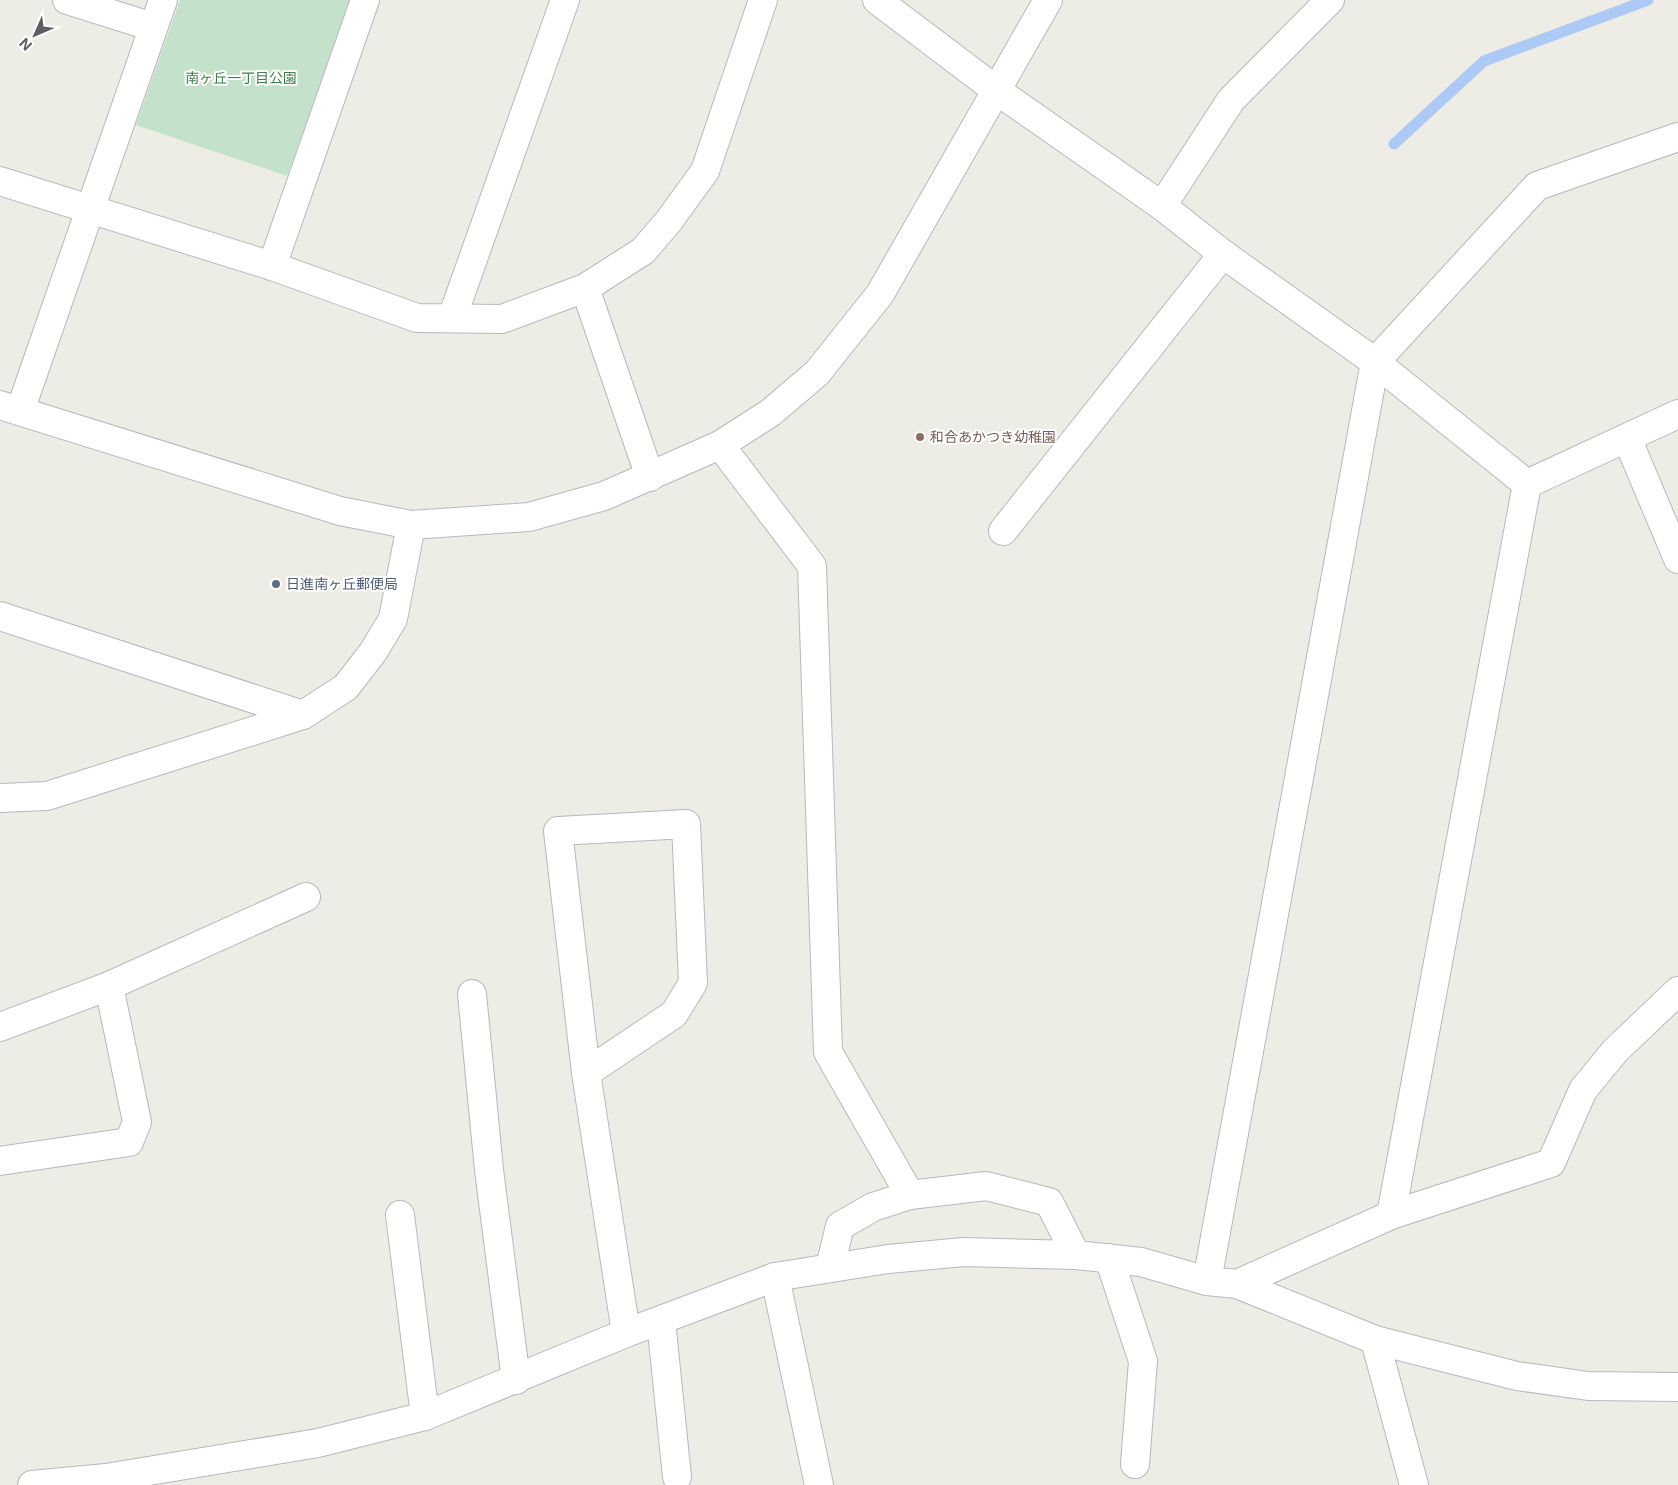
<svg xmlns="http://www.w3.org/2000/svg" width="1678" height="1485" font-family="Inter,'Noto Sans JP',sans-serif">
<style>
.green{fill:#c4e2c9}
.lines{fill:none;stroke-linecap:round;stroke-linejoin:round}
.stream{stroke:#adc9f5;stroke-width:11}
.minor-casing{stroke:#b7b8bd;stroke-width:30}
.minor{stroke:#fff;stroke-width:28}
.education-dot{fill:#8d6e63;stroke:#fff;stroke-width:2}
.service-dot{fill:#5c6f8a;stroke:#fff;stroke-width:2}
.labels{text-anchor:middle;stroke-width:4;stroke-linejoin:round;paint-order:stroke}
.park-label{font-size:14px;fill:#3f804d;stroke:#fff}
.education-label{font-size:14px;fill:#785e54;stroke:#fff;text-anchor:start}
.service-label{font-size:14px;fill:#4e5e75;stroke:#fff;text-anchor:start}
</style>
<rect width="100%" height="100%" fill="#edede5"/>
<!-- green -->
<path class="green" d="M180 0H352L287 176 136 125Z"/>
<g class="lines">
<!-- stream -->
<path class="stream" d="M1394 144 1484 61 1648 0"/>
<!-- minor casing -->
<g class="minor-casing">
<g id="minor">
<path d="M67 0 153 27"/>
<path d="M877 0 996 90 1162 206 1223 254 1375 362 1527 484"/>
<path d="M0 181 272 266 417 318 502 319 585 288 643 251 668 222 705 171 763 0"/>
<path d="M1162 206 1231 100 1330 0"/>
<path d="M272 266 365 0"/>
<path d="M585 288 650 477"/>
<path d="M452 318 565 0"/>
<path d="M0 405 340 511 411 525 529 517 604 496 720 445 770 413 817 373 880 294 1048 0"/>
<path d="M20 411 163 0"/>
<path d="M1627 438 1678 559"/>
<path d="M720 445 812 566 828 1052 910 1195"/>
<path d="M1527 484 1678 414"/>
<path d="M1003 531 1223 254"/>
<path d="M0 616 303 715"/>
<path d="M0 798 47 796 303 715 346 687 373 652 393 619 411 525"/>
<path d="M109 986 306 897"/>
<path d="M472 994 489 1170 516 1380"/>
<path d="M0 1027 109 986 137 1122 129 1142 0 1161"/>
<path d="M586 1073 674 1014 693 983 686 824 558 831 586 1073 626 1333"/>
<path d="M400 1215 425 1416"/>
<path d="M1391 1215 1527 484"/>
<path d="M1109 1258 1143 1361 1135 1464"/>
<path d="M830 1267 840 1226 873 1207 910 1195 986 1186 1049 1202 1076 1255"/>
<path d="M775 1277 819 1485"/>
<path d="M1207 1281 1375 362 1537 186 1678 137"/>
<path d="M1237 1284 1391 1215 1551 1163 1583 1090 1615 1051 1678 991"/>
<path d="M661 1321 677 1477"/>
<path d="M1375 1340 1414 1485"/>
<path d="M32 1485 106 1478 318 1443 425 1416 626 1333 775 1277 888 1259 964 1252 1076 1255 1141 1262 1207 1281 1237 1284 1375 1340 1517 1376 1588 1386 1678 1387"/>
</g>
</g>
<!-- minor -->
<use href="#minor" class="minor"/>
</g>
<!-- markers -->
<circle class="education-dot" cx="920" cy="437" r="5"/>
<circle class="service-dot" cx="276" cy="584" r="5"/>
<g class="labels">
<!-- park labels -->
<g class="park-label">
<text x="241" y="83">南ヶ丘一丁目公園</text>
</g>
<!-- education labels -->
<g class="education-label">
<text x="930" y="442">和合あかつき幼稚園</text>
</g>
<!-- service labels -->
<g class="service-label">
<text x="286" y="589">日進南ヶ丘郵便局</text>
</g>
</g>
<!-- north arrow -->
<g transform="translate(35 35) rotate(225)" stroke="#ffffff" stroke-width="4" paint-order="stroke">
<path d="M0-4L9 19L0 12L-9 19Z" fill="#5c5e63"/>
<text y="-8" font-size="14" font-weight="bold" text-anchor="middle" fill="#5c5e63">N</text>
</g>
</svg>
